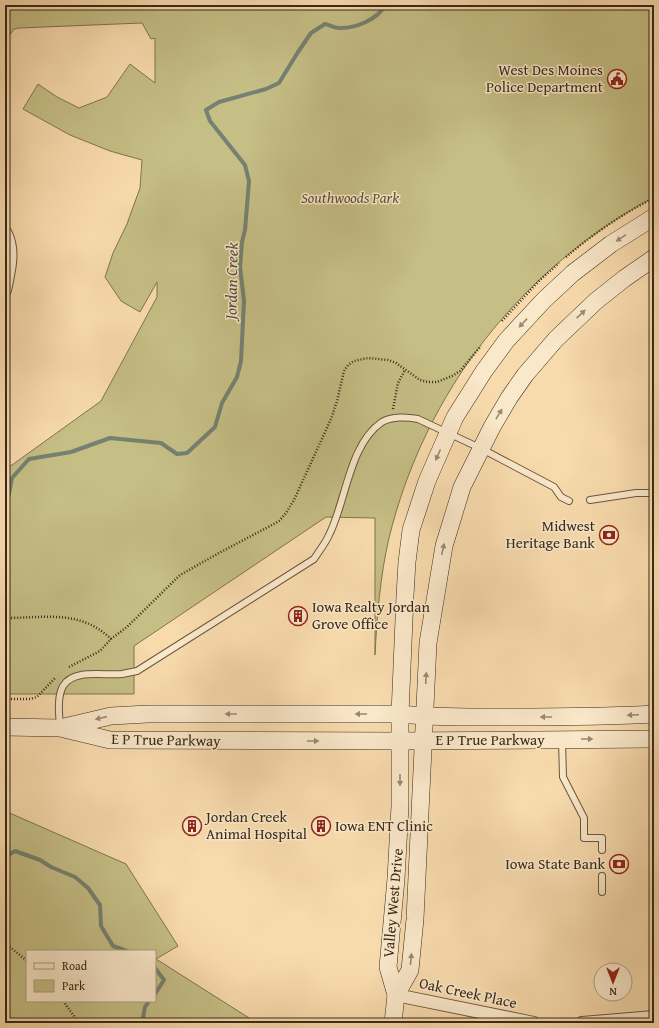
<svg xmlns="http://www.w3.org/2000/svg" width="659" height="1028" font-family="'Gentium Book Plus',serif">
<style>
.green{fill:#c5be85;stroke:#7e744f;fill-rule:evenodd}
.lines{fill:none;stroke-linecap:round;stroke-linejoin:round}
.stream{stroke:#758172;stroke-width:4}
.lane-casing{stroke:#68563e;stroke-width:8}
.street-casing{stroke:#68563e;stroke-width:14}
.secondary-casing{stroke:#382919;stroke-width:18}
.path{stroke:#382919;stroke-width:2.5;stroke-dasharray:1 2;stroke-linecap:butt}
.lane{stroke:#fae8ca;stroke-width:6}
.street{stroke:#fae8ca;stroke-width:12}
.secondary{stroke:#fae8ca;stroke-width:17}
.oneway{fill:#998872}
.labels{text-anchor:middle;stroke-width:3;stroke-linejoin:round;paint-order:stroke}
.poi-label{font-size:15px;fill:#382919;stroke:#fae8ca;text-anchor:end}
.park-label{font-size:15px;font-style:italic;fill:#5b4e34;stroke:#fae8ca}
.street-label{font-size:15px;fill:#382919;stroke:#fae8ca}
.water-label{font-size:16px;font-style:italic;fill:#514e3e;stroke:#fae8ca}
</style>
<rect width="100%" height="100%" fill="#f8dbad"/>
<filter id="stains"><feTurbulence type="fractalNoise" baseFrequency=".005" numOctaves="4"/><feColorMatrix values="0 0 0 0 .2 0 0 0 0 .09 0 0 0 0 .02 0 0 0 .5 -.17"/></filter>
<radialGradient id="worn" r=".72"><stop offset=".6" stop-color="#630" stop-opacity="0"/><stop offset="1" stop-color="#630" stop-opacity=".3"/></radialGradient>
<!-- green -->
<g class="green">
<path d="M5 5H654V197C521 269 425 391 389 538 380 577 377 616 375 655V518L326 517 134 646V694H5V470L101 401 157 297V282L140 312 121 301 105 277 113 253 127 224 140 188 142 160 110 151 70 135 23 109 38 84 57 97 79 108 107 97 130 64 155 83V38L151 39 142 23 19 28 14 29 5 42Z"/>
<path d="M5 811 126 864 178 946 156 959 257 1023H5ZM27 951H155V1001H27Z"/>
</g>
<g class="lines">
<!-- stream -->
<g class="stream">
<path d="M5 505 9 494 12 478 29 459 71 452 110 438 161 443 177 454 187 453 215 427 222 403 237 377 241 361 244 301 240 267 242 242 245 230 249 181 245 165 210 121 206 110 219 102 266 89 279 83 298 52 311 33 325 24C330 25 336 29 341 28 357 28 378 19 385 5"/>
<path d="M5 857 15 851 40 860 51 867 75 877 88 888 100 905 101 926 113 946 127 951"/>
<path d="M155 968 164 980 155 994"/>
<path d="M142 1023 145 1007 149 1001"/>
</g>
<!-- lane casing -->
<g class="lane-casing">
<g id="lane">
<path d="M590 500 636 493H654"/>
<path d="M60 726C59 714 57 697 63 686 74 668 105 676 122 674 127 673 132 672 137 671L314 559C319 551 325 544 329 535 346 502 349 444 382 422 392 416 408 417 418 419L480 448 554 487 561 497 569 501"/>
<path d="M562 740 563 777 584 818V838H602V850"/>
<path d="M602 876V892"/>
</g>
</g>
<!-- street casing -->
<g class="street-casing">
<g id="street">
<path d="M5 232C15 250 9 271 5 290"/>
<path d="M396 995 534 1023"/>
<path d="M582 1023 654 1017"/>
</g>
</g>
<!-- secondary casing -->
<g class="secondary-casing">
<g id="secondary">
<path d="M5 727 60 728 110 740 400 741 654 739"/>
<path d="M64 727 111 716 148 714H400C436 718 473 717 510 717 558 717 606 717 654 714"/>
<path d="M396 995 410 970 415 919 428 643 444 546 462 487 492 427 509 398 525 375 556 339 596 301 625 278 654 258"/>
<path d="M393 1023 396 995 388 967 396 879 400 806V714L405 596 407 562 411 530 427 481 455 417 484 371 506 341 544 300 573 273 611 244 654 217"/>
</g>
</g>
<!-- path -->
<g class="path">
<path d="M566 257C593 234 622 214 654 198"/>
<path d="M502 321 539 281 559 263"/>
<path d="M393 409 398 383 405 370"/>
<path d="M5 618C45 618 80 609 111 639"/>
<path d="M69 667 100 651 111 639 127 627 180 575 219 553 270 526 279 521 286 513 294 500 331 419 337 401 344 371 348 365 354 361 368 358 388 360 396 363 420 380 428 382H437L452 376 460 371 481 346"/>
<path d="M5 699H30L37 697 56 677"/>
<path d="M5 943 27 961"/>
<path d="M63 1001 79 1023"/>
</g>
<!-- lane -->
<use href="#lane" class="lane"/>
<!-- street -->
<use href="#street" class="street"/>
<!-- secondary -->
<use href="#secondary" class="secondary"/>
</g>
<!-- one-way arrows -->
<defs><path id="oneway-solid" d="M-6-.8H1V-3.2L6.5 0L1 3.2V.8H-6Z"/></defs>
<g class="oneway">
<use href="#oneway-solid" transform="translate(621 238) rotate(146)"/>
<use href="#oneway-solid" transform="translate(581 314) rotate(-43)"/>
<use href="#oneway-solid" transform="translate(523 323) rotate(133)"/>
<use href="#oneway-solid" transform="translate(499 414) rotate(-59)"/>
<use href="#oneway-solid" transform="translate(438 455) rotate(114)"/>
<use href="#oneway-solid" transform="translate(443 549) rotate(-78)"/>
<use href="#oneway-solid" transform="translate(426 678) rotate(-87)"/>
<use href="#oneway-solid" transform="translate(231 714) rotate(180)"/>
<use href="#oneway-solid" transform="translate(361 714) rotate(180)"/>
<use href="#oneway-solid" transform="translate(633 715) rotate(177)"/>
<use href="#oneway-solid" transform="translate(546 717) rotate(180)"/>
<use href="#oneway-solid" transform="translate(101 718) rotate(167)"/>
<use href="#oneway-solid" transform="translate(587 739)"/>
<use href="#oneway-solid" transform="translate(313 741)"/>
<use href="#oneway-solid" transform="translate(400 780) rotate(90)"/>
<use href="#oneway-solid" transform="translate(411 959) rotate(-84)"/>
</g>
<!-- icons -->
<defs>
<g id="civic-ring" transform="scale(1)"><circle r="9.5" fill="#fae8ca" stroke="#8f2418" stroke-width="1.5"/><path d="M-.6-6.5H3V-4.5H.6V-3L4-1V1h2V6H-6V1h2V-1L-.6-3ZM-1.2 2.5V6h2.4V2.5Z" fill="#8f2418"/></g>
<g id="bank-ring" transform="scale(1)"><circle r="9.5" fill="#fae8ca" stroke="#8f2418" stroke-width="1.5"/><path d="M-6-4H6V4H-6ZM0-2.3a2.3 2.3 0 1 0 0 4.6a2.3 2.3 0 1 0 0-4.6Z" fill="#8f2418"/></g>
<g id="building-ring" transform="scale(1)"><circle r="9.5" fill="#fae8ca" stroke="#8f2418" stroke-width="1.5"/><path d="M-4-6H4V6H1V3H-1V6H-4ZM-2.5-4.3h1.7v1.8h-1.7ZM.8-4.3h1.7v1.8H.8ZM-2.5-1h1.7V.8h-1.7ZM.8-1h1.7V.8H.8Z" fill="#8f2418"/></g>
</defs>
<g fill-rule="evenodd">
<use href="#civic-ring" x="617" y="79"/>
<use href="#bank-ring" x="609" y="535"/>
<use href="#building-ring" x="298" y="616"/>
<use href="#building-ring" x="192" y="826"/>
<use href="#building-ring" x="321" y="826"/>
<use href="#bank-ring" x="619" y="864"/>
</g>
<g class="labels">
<!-- poi labels -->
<g class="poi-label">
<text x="603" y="75">West Des Moines<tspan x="603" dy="17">Police Department</tspan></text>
<text x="595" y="531">Midwest<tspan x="595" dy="17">Heritage Bank</tspan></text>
<text x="312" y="612" text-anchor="start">Iowa Realty Jordan<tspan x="312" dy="17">Grove Office</tspan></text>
<text x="206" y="822" text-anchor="start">Jordan Creek<tspan x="206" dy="17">Animal Hospital</tspan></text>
<text x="335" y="831" text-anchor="start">Iowa ENT Clinic</text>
<text x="605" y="869">Iowa State Bank</text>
</g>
<!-- park labels -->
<g class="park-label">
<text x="350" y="203">Southwoods Park</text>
</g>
<!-- street labels -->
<g class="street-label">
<text transform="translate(166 740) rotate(1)" y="5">E P True Parkway</text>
<text x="490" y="745">E P True Parkway</text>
<text transform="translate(393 903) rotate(-85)" y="5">Valley West Drive</text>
<text transform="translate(468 993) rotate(12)" y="5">Oak Creek Place</text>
</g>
<!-- water labels -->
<g class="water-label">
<text transform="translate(231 281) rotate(-89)" y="6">Jordan Creek</text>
</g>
</g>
<!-- margin -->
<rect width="659" height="1028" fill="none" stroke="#f8dbad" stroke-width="20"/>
<rect x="6" y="6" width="647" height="1016" fill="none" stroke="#382919" stroke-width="2"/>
<rect x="10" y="10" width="639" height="1008" fill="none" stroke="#382919"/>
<!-- legend -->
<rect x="26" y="950" width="130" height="52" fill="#fae8ca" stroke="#ac9c83"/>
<rect x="34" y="963" width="20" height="6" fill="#fae8ca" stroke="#ac9c83"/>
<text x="62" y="970" font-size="12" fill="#382919">Road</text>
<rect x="34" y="980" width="20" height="12" fill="#c5be85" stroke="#ac9c83"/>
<text x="62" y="990" font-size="12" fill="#382919">Park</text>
<!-- north arrow -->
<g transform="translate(613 982) rotate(180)"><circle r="19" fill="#fae8ca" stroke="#ac9c83"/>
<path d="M0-3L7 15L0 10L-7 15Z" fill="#8f2418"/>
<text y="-6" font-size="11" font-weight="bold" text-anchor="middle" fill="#382919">N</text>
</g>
<rect width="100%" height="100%" filter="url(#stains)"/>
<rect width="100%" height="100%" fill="url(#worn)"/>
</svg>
